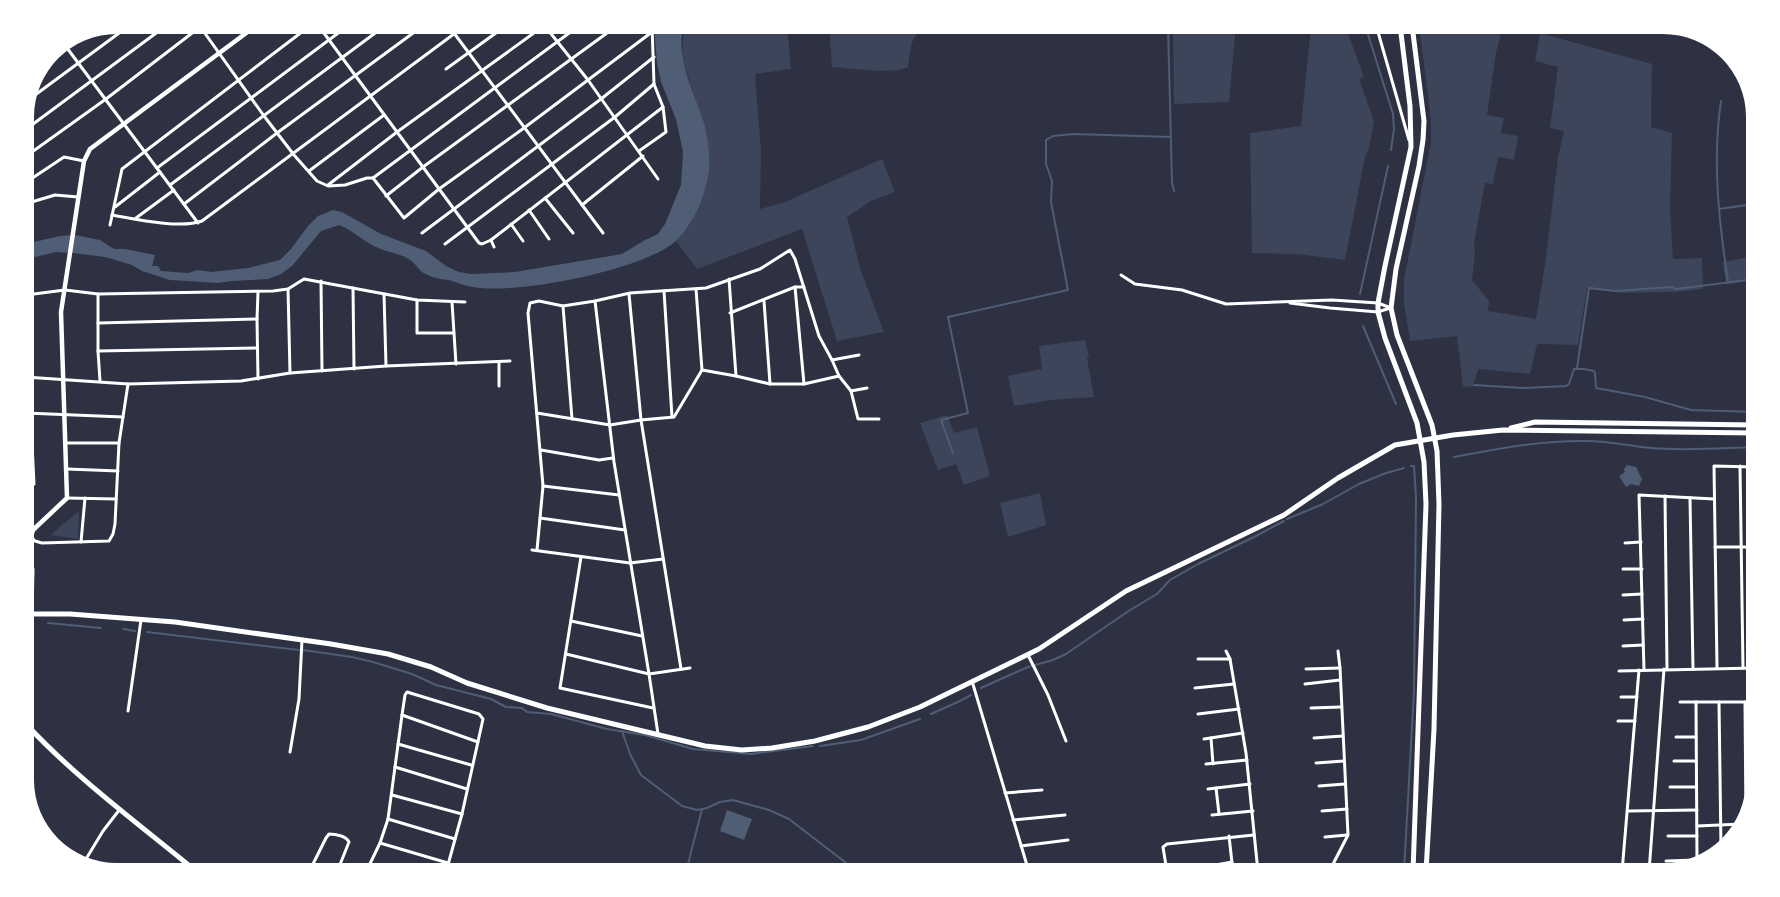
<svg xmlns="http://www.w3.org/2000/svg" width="1780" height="897" font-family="Barlow,sans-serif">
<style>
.green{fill:#3c4559}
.water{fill:#4f5d75}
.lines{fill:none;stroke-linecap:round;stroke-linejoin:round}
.stream{stroke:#4f5d75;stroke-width:2}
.minor{stroke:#fff;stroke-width:3}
.tertiary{stroke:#fff;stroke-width:4.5}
.secondary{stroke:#fff;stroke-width:5}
</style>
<rect width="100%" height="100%" fill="#2d3142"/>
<!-- green -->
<g class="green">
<path d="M684 25H787L791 69 755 74 761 151 760 209 785 202 882 159 895 192 871 201 847 217 861 271 884 332 837 341 802 229 697 269 676 241 690 225 704 191 709 169 706 133 682 57Z"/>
<path d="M829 25H948L949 26 948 31C910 30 914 31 908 67 894 75 849 68 832 67Z"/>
<path d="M1173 25H1236L1229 102 1174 104Z"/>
<path d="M1419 25H1503L1496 53 1487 115 1504 118 1501 133 1518 136 1514 160 1498 157 1493 184 1485 183 1474 243 1475 253 1472 280 1489 301 1488 311 1536 319 1545 265 1558 157 1564 131 1550 128 1558 67 1535 61 1540 33 1652 64 1651 127 1672 133 1670 211 1673 259 1702 258 1703 289 1675 292 1622 293 1587 288 1578 345 1537 344 1530 374 1478 369 1473 386 1463 387 1457 336 1410 341 1404 303V280L1431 142V121Z"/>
<path d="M1311 26 1346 28 1364 77 1359 79 1374 121 1369 149 1365 157 1345 260 1297 254 1252 253 1250 133 1301 126Z"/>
<path d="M1749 257 1754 268 1755 279 1726 285 1723 262Z"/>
<path d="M1085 340 1089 357 1087 358 1094 397 1051 400 1014 406 1008 376 1042 369 1039 346Z"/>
<path d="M947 415 954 433 977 427 990 476 964 485 956 464 938 470 920 423Z"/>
<path d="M1040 493 1046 525 1008 537 1000 503Z"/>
<path d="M79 511 78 539 50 535Z"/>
</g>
<!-- water -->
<g class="water">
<path d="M654 25H684C674 56 695 94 704 123 708 137 710 154 709 169 707 192 694 224 677 240 645 270 517 295 473 287 465 286 456 282 448 280 443 279 438 279 433 277 417 272 420 267 410 260 400 253 385 252 374 246 362 240 352 230 339 225L321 231 292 266 281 274 268 279 232 281 218 283 170 280 142 271 132 265 105 257 73 253 56 252 31 258 25 261V244L60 236 75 235 100 240 114 249H125L155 255 152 266H158L161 271 188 273 198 270 211 272 248 268 280 260 291 249 308 226 318 216 333 210 342 212 381 234 426 251 446 266 459 272 472 274 515 272 622 254 645 240 658 234 665 224 681 185 683 152 676 119 661 82 657 63Z"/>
<path d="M1627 465 1636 467 1642 479 1639 486 1631 484 1626 487 1619 476 1625 472 1624 469Z"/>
<path d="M727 810 752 819 744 840 720 831Z"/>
</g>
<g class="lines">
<!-- stream -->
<g class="stream">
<path d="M1168 25 1172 183 1174 191"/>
<path d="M1365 25 1393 114 1394 129 1391 150"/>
<path d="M1721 101C1712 161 1719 222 1728 282"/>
<path d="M1719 209 1755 204"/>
<path d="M1360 294 1388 166"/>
<path d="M1363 326 1396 404"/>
<path d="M1577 368 1589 288 1615 291 1672 287 1676 289 1755 279"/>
<path d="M1474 385 1523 388 1566 386 1569 384 1574 369H1584L1594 371 1595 373 1596 388 1645 397 1691 410 1755 412"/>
<path d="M953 453 941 420 968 413 948 317 1068 290 1051 202 1052 181 1046 164V140L1053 136 1073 134 1171 137"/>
<path d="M1454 457C1498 449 1541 440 1587 441 1609 441 1630 446 1651 448 1686 451 1721 448 1755 447"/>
<path d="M1287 519 1323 504 1359 484 1386 473 1404 468"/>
<path d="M48 623 101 628"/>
<path d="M123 629 135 631"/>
<path d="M147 632 299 650"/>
<path d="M303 650 352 657 373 662 412 674 436 685 491 699 506 707 522 708 527 712 551 714 607 729 645 735 693 749 751 754 813 746"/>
<path d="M981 688 1028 667 1053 660 1066 654 1127 612 1157 594 1170 580 1198 564 1254 537 1284 521"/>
<path d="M931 714 960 701 971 695"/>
<path d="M622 731 630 754 641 775 682 806 697 810 707 808 720 802 733 800 769 810 789 819 850 866 861 872"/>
<path d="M820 746 861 740 920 719"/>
<path d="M686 872 702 809"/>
<path d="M1404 872 1414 690 1416 497 1414 466H1411"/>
</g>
<!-- minor -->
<g class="minor">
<path d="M199 25 264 116 294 155 317 181 328 186 345 185 367 178H373L404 218 439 189 524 128 652 32"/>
<path d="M318 25 479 243 482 244 491 240 663 107"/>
<path d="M448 25 603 233"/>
<path d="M544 25 588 80 658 179"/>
<path d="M1376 25 1409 140"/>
<path d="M64 44 198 223"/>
<path d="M446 69 507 25"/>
<path d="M31 98 130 25"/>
<path d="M25 130 167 25"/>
<path d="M639 151 666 132 663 107 654 84 652 25"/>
<path d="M25 157 106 99 200 27"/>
<path d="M157 168 349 25"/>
<path d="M309 171 384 115"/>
<path d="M373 178 580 25"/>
<path d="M25 183 64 157 84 161"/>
<path d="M170 185 386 25"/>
<path d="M328 185 397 132 545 25"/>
<path d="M386 196 423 167 618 25"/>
<path d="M545 198 573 233"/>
<path d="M25 204 55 195 78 197"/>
<path d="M184 204 277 133 424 25"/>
<path d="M582 205 643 156"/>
<path d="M115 207 160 172"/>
<path d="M529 210 549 239"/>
<path d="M112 215C135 219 180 229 202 221L466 25"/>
<path d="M136 218 174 190"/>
<path d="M511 224 523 241"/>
<path d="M110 225 122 169 311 25"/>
<path d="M422 233 601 99 654 57"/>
<path d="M491 240 494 247"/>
<path d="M445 244 615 117 654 84"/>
<path d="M1121 275 1135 284 1182 290 1226 304 1332 300 1378 303 1391 308"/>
<path d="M729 279 736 376"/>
<path d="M321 281 322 371"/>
<path d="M795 287 804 384"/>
<path d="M353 288 354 369"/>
<path d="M288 289 290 373"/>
<path d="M696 289 702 370"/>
<path d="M664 291 672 417"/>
<path d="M258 292 257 319 258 379"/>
<path d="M98 294V351L100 381"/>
<path d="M384 294 386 366"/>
<path d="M25 295 29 377"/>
<path d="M26 295 65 290 98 294 273 291 288 289 304 279 417 300 465 302"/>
<path d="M417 300V333H453"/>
<path d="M595 301 614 462 649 674 658 734"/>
<path d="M764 301 770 384"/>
<path d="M452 302 456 364"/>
<path d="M1290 303 1330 308 1378 312 1390 308"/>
<path d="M563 306 572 419"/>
<path d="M730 313 795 287H804"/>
<path d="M98 323 257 319"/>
<path d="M98 351 257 348"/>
<path d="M832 360 859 355"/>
<path d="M499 362V386"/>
<path d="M25 377 128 384 241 381 290 373 386 366 510 361"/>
<path d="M851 391 867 388"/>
<path d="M25 413 123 417"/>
<path d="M537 413 610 425 641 420 629 294"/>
<path d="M25 443H32L34 484 25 490"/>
<path d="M66 443H119"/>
<path d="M541 450 599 460 613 458"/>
<path d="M1740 466 1743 668"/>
<path d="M67 469 118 471"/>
<path d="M543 486 528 313 530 303 539 301 563 306 595 301 630 293 706 288 760 269 790 250 795 259 819 336 832 360 839 376"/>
<path d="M1665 496 1667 669"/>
<path d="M67 498 116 499"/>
<path d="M1690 498 1693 669"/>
<path d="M540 518 625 530"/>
<path d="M25 530 35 541 42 543 109 541 113 534 115 524 119 443 128 384"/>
<path d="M81 542 85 498"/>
<path d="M1625 543 1641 542"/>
<path d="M1715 547H1755"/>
<path d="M532 550 630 563 663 559"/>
<path d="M537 550 543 486 619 495"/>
<path d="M581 557 560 688 653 708"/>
<path d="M1623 569H1642"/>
<path d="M1623 595 1642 594"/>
<path d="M32 614 33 569"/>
<path d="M1624 620 1643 619"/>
<path d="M571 621 642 636"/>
<path d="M1623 646 1643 645"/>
<path d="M1226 651 1230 659 1246 753 1258 872"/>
<path d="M566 654 649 674 690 668"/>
<path d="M1028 655 1048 695 1066 741"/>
<path d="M1198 659H1230"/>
<path d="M1717 668 1714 466 1755 467"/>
<path d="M681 669 641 420 674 417 702 370 736 376 770 384H804L839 376 851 391 858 419H879"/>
<path d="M1306 669 1340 668"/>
<path d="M1644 670 1639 495 1714 499"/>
<path d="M1619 671 1755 668"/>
<path d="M972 681 1029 872"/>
<path d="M1305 684 1340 680"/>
<path d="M1195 688 1234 684"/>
<path d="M1621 697H1637"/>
<path d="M1680 702H1755"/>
<path d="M1696 702 1697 862"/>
<path d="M1719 702 1721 849"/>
<path d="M1745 702 1746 821"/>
<path d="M1311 708 1341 707"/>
<path d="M128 711 141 620"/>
<path d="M1198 714 1239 709"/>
<path d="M402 715 478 742"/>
<path d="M1618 721H1635"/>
<path d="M1676 737H1696"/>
<path d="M1211 738 1213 764"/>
<path d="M1314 738 1343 736"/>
<path d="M1204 739 1243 733"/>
<path d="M398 744 471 765"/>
<path d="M290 752 299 699 302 640"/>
<path d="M1674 761H1696"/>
<path d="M1316 763 1344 761"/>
<path d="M1206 764 1247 760"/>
<path d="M395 767 467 789"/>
<path d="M1319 786 1345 784"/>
<path d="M1670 787H1696"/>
<path d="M1216 788 1219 814"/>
<path d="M1208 789 1250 784"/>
<path d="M1005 793 1042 790"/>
<path d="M392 795 462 814"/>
<path d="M1322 811 1347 809"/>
<path d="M1628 811 1697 810"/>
<path d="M1212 815 1253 811"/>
<path d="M388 819 455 839"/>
<path d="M1013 820 1065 815"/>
<path d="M1697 826 1742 824"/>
<path d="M1229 836 1233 872"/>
<path d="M1668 836H1697"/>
<path d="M1325 837 1347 835"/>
<path d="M380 843 448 863"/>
<path d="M1021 846 1068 840"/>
<path d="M1666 861 1697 860"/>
<path d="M83 864 103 831 120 809"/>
<path d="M368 867 385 872"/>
<path d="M1029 871 1071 866"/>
<path d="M317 872 312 869V866L326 838 329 834C336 834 346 836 349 842L337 872"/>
<path d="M366 872 380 843 388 819 402 715 405 695 407 692 479 714 483 719 462 814 446 872"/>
<path d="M1167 872 1163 847 1167 844 1254 835"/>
<path d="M1177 872 1232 862"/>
<path d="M1331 872V868L1348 835 1340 668 1338 651"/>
<path d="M1622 872 1639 670"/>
<path d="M1649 872 1664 669"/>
</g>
<!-- tertiary -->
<g class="tertiary">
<path d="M25 533 33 530"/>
<path d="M25 541 31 537 33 530 67 498 61 312 84 161 90 149 257 25"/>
</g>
<!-- secondary -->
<g class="secondary">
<path d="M1400 25 1410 106 1411 147 1385 266 1378 303V312L1385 338 1417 423 1424 462 1426 504 1413 872"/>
<path d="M1412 25 1424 121 1423 140 1419 166 1396 269 1391 308 1397 335 1432 425 1437 451 1439 504 1434 729 1426 872"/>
<path d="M1511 428 1535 422 1755 425"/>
<path d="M25 614H70L175 622 331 644 388 654 431 667 467 683 547 708 705 746 742 750 772 748 815 741 868 727 920 707 1039 649 1126 591 1284 515 1338 478 1395 445 1453 435 1503 430 1755 433"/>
<path d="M25 723C77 779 139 824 197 872"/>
</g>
</g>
<!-- crop -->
<path d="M0 0H1780V897H0ZM117 34H1663A83 83 0 0 1 1746 117V780A83 83 0 0 1 1663 863H117A83 83 0 0 1 34 780V117A83 83 0 0 1 117 34Z" fill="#fff" fill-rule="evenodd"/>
</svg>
